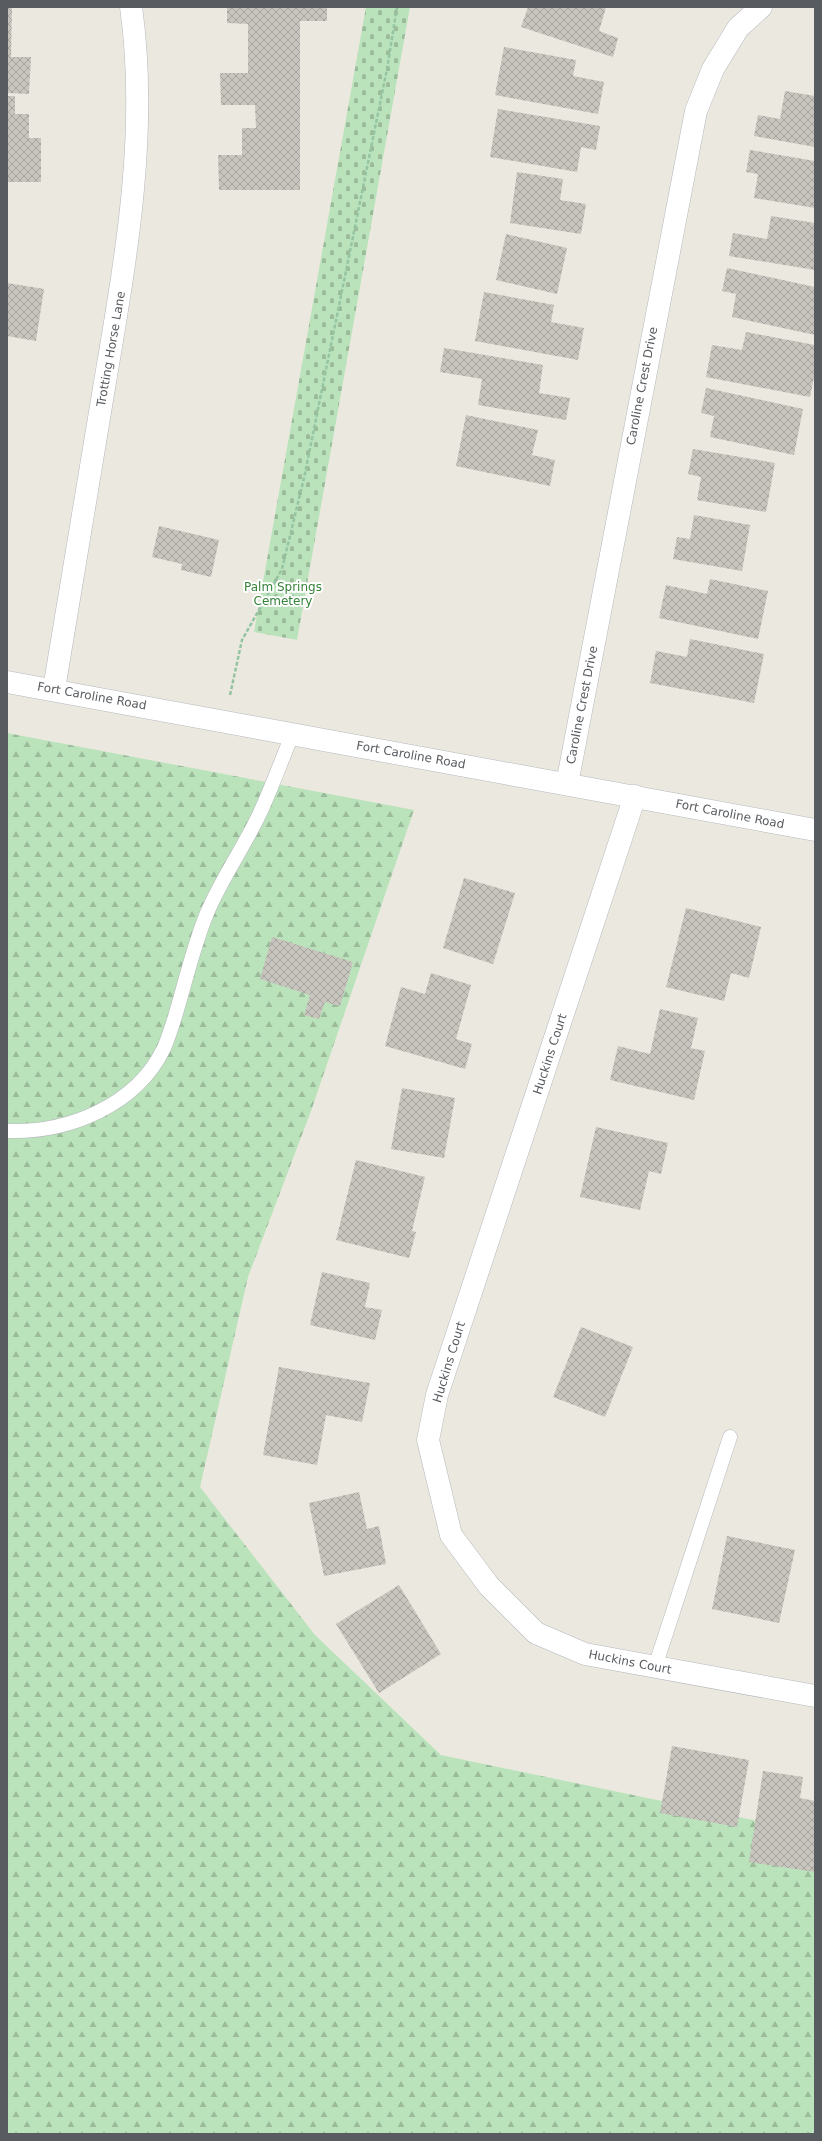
<svg xmlns="http://www.w3.org/2000/svg" width="822" height="2141" font-family="'DejaVu Sans',sans-serif">
<style>
.forest{fill:url(#forest-firs)}
.cemetery{fill:url(#cemetery-stones)}
.building{fill:url(#building-cross-hatch)}
.lines{fill:none;stroke-linecap:round;stroke-linejoin:round}
.service-casing{stroke:#b5b7bc;stroke-width:15}
.minor-casing{stroke:#b5b7bc;stroke-width:23}
.tertiary-casing{stroke:#b5b7bc;stroke-width:23}
.path{stroke:#94c4a2;stroke-width:2.5;stroke-dasharray:4 2;stroke-linecap:butt}
.service{stroke:#fff;stroke-width:14}
.minor{stroke:#fff;stroke-width:22}
.tertiary{stroke:#fff;stroke-width:22}
.labels{text-anchor:middle;stroke-width:4;stroke-linejoin:round;paint-order:stroke}
.street-label{font-size:12px;fill:#585c60;stroke:#fff}
.park-label{font-size:12px;fill:#358239;stroke:#fff}
</style>
<defs>
<pattern id="forest-firs" width="22" height="20" patternUnits="userSpaceOnUse"><rect width="22" height="20" fill="#bbe3bb"/><path d="M5 1l3.5 6h-7zM16 11l3.5 6h-7z" fill="#9bbb9b"/></pattern>
<pattern id="cemetery-stones" width="16" height="16" patternUnits="userSpaceOnUse"><rect width="16" height="16" fill="#bbe3bb"/><path d="M2 7V4a2 2 0 0 1 4 0v3zM10 15v-3a2 2 0 0 1 4 0v3z" fill="#9bbb9b"/></pattern>
<pattern id="building-cross-hatch" width="8" height="8" patternUnits="userSpaceOnUse"><rect width="8" height="8" fill="#c8c5be"/><path d="M0 0l8 8M0 8l8-8" fill="none" stroke="#a5a39e"/></pattern>
</defs>
<rect width="100%" height="100%" fill="#ebe9df"/>
<!-- forest -->
<path class="forest" d="M7 733 414 810 311 1111 248 1277 200 1487 315 1635 441 1755 815 1833V2134H7Z"/>
<!-- cemetery -->
<path class="cemetery" d="M366 7H410L297 640 254 632Z"/>
<!-- building -->
<g class="building">
<path d="M7 7H12L11 57H31L29 94 7 93Z"/>
<path d="M227 7H327V21H300V190H219L218 155H242V128H256L255 105H221L220 73H248V24L227 23Z"/>
<path d="M528 7H606L599 31 618 38 613 57 521 27Z"/>
<path d="M504 47 576 60 573 76 604 82 598 114 495 95Z"/>
<path d="M785 91 815 96V147L754 136 758 115 780 119Z"/>
<path d="M7 96H15V114H29V138H41V182H7Z"/>
<path d="M498 109 600 126 596 150 581 147 577 172 490 157Z"/>
<path d="M750 150 815 161V208L754 198 758 174 746 172Z"/>
<path d="M517 172 563 179 560 200 586 204 581 234 510 223Z"/>
<path d="M771 216 815 223V270L729 256 733 233 767 239Z"/>
<path d="M506 234 567 248 557 294 496 280Z"/>
<path d="M727 268 815 287V335L732 317 736 294 722 291Z"/>
<path d="M7 283 44 289 36 341 7 336Z"/>
<path d="M484 292 554 305 551 322 584 328 578 360 475 341Z"/>
<path d="M746 332 815 345V372L810 397 706 377 712 345 742 350Z"/>
<path d="M444 348 543 365 539 393 570 398 566 420 478 405 482 379 440 372Z"/>
<path d="M706 388 803 409 794 455 710 437 714 416 701 413Z"/>
<path d="M466 415 538 430 532 455 555 460 550 486 456 466Z"/>
<path d="M693 449 775 463 766 512 697 500 701 477 688 474Z"/>
<path d="M694 515 750 525 742 571 673 559 677 537 690 539Z"/>
<path d="M159 526 219 540 211 577 181 570 182 564 152 557Z"/>
<path d="M710 579 768 591 758 639 659 618 666 585 707 594Z"/>
<path d="M690 639 764 654 754 703 650 683 656 651 687 657Z"/>
<path d="M464 878 515 893 493 964 443 948Z"/>
<path d="M686 908 761 927 749 978 731 973 724 1001 666 987Z"/>
<path d="M272 937 353 962 340 1006 325 1002 319 1019 304 1015 310 995 260 979Z"/>
<path d="M431 973 471 985 456 1039 472 1044 465 1069 385 1046 401 987 425 994Z"/>
<path d="M660 1009 698 1018 691 1048 705 1051 694 1100 610 1080 618 1046 650 1054Z"/>
<path d="M402 1088 455 1098 444 1158 391 1149Z"/>
<path d="M596 1127 668 1143 661 1174 649 1171 640 1210 580 1197Z"/>
<path d="M356 1160 425 1177 412 1231 416 1232 409 1258 336 1240Z"/>
<path d="M322 1272 370 1283 365 1307 382 1310 375 1340 310 1325Z"/>
<path d="M581 1327 633 1347 605 1417 553 1397Z"/>
<path d="M279 1367 370 1383 362 1422 326 1415 317 1465 263 1455Z"/>
<path d="M359 1492 367 1529 379 1526 386 1564 324 1576 309 1503Z"/>
<path d="M727 1536 795 1550 779 1623 712 1609Z"/>
<path d="M399 1585 441 1654 379 1693 336 1624Z"/>
<path d="M672 1746 749 1760 737 1827 660 1813Z"/>
<path d="M763 1771 803 1777 800 1798 815 1801V1872L749 1862Z"/>
</g>
<g class="lines">
<!-- service casing -->
<g class="service-casing">
<g id="service">
<path d="M7 1131C68 1133 136 1106 164 1048 168 1039 171 1029 174 1020 185 984 193 947 207 913 221 880 242 850 258 817 271 790 281 761 293 733"/>
<path d="M655 1667 730 1437"/>
</g>
</g>
<!-- minor casing -->
<g class="minor-casing">
<g id="minor">
<path d="M54 689C71 589 88 489 104 388 125 263 149 134 131 7"/>
<path d="M567 784 696 111 713 69 738 28 761 7"/>
<path d="M635 796 437 1395 428 1440 451 1535 489 1586 536 1633 585 1654 815 1696"/>
</g>
</g>
<!-- tertiary casing -->
<g class="tertiary-casing">
<path id="tertiary" d="M7 682 815 830"/>
</g>
<!-- path -->
<path class="path" d="M230 695 242 640 282 569 304 478 387 69 397 7"/>
<!-- service -->
<use href="#service" class="service"/>
<!-- minor -->
<use href="#minor" class="minor"/>
<!-- tertiary -->
<use href="#tertiary" class="tertiary"/>
</g>
<g class="labels">
<!-- street labels -->
<g class="street-label">
<text transform="translate(111 349) rotate(-80)" y="4">Trotting Horse Lane</text>
<text transform="translate(642 386) rotate(-79)" y="4">Caroline Crest Drive</text>
<text transform="translate(92 696) rotate(10)" y="4">Fort Caroline Road</text>
<text transform="translate(582 705) rotate(-79)" y="4">Caroline Crest Drive</text>
<text transform="translate(411 755) rotate(10)" y="4">Fort Caroline Road</text>
<text transform="translate(730 814) rotate(11)" y="4">Fort Caroline Road</text>
<text transform="translate(550 1054) rotate(-72)" y="4">Huckins Court</text>
<text transform="translate(449 1362) rotate(-73)" y="4">Huckins Court</text>
<text transform="translate(630 1662) rotate(11)" y="4">Huckins Court</text>
</g>
<!-- park labels -->
<g class="park-label">
<text x="283" y="591">Palm Springs<tspan x="283" dy="14">Cemetery</tspan></text>
</g>
</g>
<!-- border -->
<rect width="822" height="2141" fill="none" stroke="#585c60" stroke-width="16"/>
</svg>
